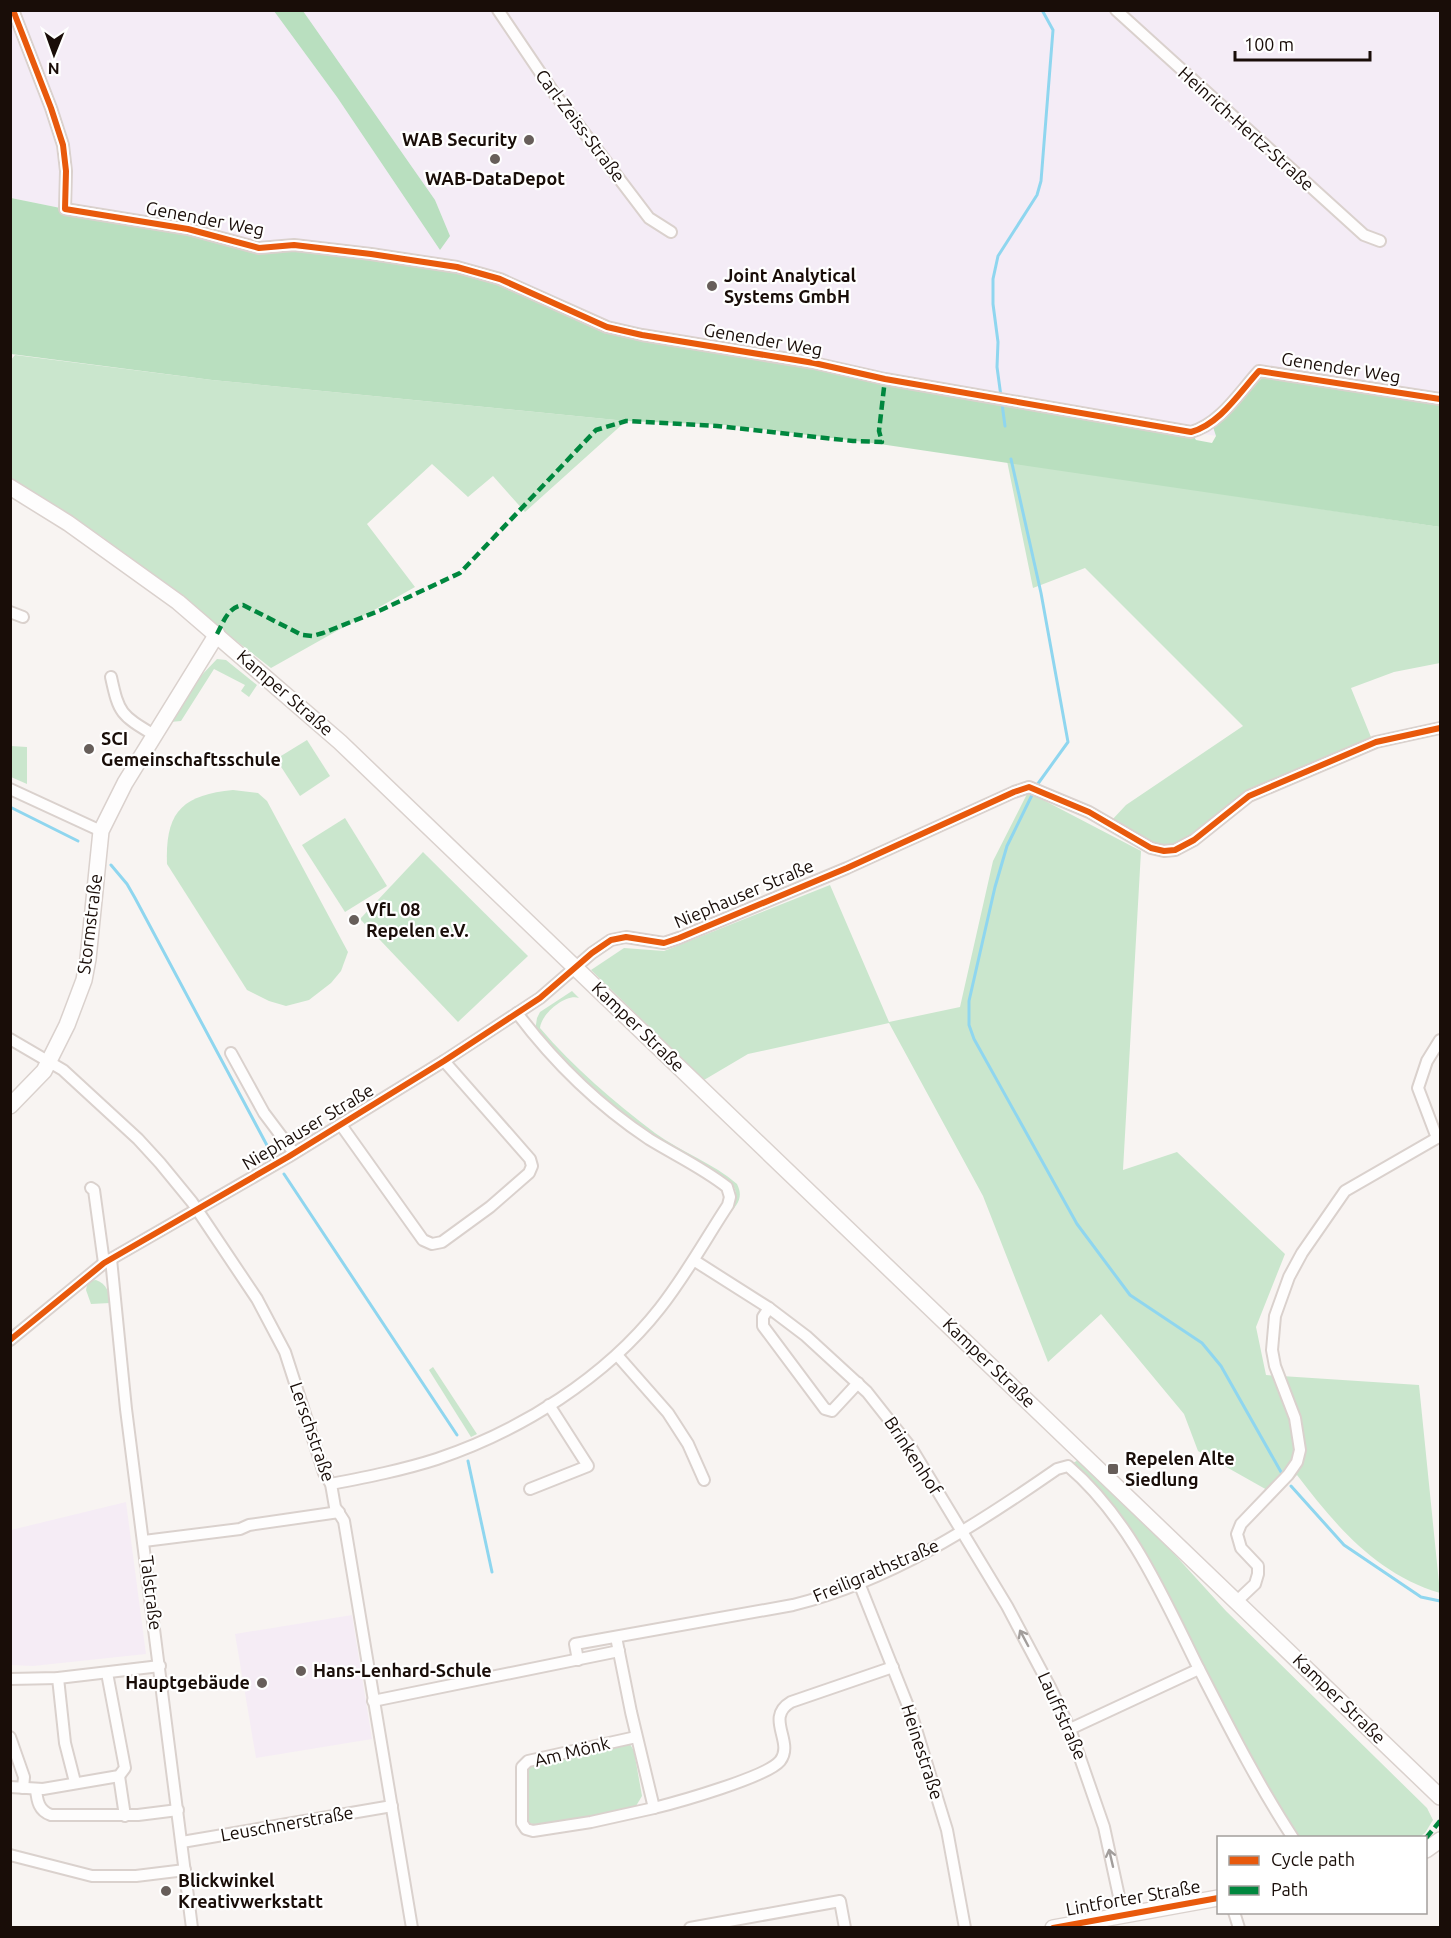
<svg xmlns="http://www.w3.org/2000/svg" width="1451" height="1938" font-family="Ubuntu,sans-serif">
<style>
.commercial{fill:#f4ecf6}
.education{fill:#f5ecf5}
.green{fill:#cae6cd}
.forest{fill:#b9dfbf}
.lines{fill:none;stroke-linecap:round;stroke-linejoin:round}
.stream{stroke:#8fd6ef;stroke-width:3}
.street-casing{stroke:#dad1cd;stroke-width:14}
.secondary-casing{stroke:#dad1cd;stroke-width:18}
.street{stroke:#fefdfd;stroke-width:10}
.secondary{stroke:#fefdfd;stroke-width:15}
.quiet{stroke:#00873e;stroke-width:4.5;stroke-dasharray:9 4.5;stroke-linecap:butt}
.cycleway-casing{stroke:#fff;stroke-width:10}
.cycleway{stroke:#e8590c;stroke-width:6}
.oneway{stroke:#a29d9b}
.poi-dot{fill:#675e5a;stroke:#fff;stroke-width:2}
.labels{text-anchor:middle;stroke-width:4.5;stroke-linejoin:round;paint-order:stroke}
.street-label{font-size:18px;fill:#190d08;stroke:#fff}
.poi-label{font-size:18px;font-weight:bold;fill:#190d08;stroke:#fff;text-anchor:start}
</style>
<rect width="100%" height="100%" fill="#f8f4f2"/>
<!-- commercial -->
<path class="commercial" d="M10 11H1440V471L1191 432 613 325 259 248 11 198Z"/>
<!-- education -->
<g class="education">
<path d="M126 1502 146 1654 33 1666 11 1665V1530Z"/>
<path d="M352 1615 372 1739 256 1758 235 1634Z"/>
</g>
<!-- green -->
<g class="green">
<path d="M15 355 212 380 626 421 525 512 493 476 468 497 432 464 367 524 415 587 271 668 101 536 11 479 10 361Z"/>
<path d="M1007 461 1440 527V663L1394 672 1351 688 1373 742 1242 797 1193 839 1164 849 1111 821 1126 805 1243 726 1085 568 1033 588Z"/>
<path d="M217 659 226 660 257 685 249 697 241 691 245 685 214 669 181 721 170 722 198 679Z"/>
<path d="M307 740 330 776 300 796 276 759Z"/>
<path d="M11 746 27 747V784L11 777Z"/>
<path d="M233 790 258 793 267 801 348 952 341 971 331 983 309 1000 286 1006 269 1001 247 990 167 864C165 812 182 795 233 790Z"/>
<path d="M1028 792 1141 851 1123 1170 1177 1152 1285 1254 1256 1327 1266 1375 1419 1385 1440 1593C1376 1574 1336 1526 1297 1475L1276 1495 1198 1451 1184 1414 1101 1314 1048 1362 983 1196 889 1023 748 1054 704 1080 591 970 624 948 664 951 830 885 889 1022 960 1007 993 861Z"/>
<path d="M345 818 387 886 345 912 302 845Z"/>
<path d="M423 852 528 956 458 1022 360 919Z"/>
<path d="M572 991 579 998C566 993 541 1014 540 1028 574 1068 613 1101 655 1133 681 1152 713 1163 737 1184 744 1198 737 1205 728 1215 735 1203 741 1194 730 1182 695 1158 655 1140 621 1114 590 1089 563 1060 535 1031L537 1018 540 1012Z"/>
<path d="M96 1280C107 1284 109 1292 110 1303L91 1304 86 1290 88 1281Z"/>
<path d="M433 1367 477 1434 471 1437 429 1370Z"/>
<path d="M1085 1456 1226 1611 1427 1808 1433 1820 1425 1833 1418 1838 1293 1837 1125 1530 1068 1466Z"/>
<path d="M630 1744 634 1751 642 1796 636 1806 603 1815 538 1825 528 1823 527 1821 526 1770 529 1766Z"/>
</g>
<!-- forest -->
<g class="forest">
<path d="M274 11H303L435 200 450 236 440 250 337 97Z"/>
<path d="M11 198 259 248 294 245 500 279 607 327 1191 432 1196 440 1212 443 1216 436 1213 427 1264 376 1440 405V527L880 444 727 425 626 421 212 380 11 354Z"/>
</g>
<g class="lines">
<!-- stream -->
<g class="stream">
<path d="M1005 426 997 367 998 342 993 304V279L998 256 1037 195 1041 181 1053 30 1042 10"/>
<path d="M1011 459 1041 593 1068 742 1037 785"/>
<path d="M1033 793 1007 846 995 887 969 1001V1025L974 1039 1077 1224 1130 1295 1202 1343 1221 1366 1281 1472"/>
<path d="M10 807 78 841"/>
<path d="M111 865 127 884 135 898 270 1151"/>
<path d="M284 1174 457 1435"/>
<path d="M468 1461 492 1572"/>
<path d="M1291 1486 1344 1545 1421 1597 1440 1601"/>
</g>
<!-- street casing -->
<g class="street-casing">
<g id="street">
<path d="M13 10 51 108 63 145 66 171 65 209 188 229 259 248 294 245 371 254 457 267 500 279 607 327 642 335 814 363 885 379 1191 432C1220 424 1239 393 1259 371L1440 399"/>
<path d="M498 10 554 93 649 218 671 232"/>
<path d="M1116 10 1364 235 1380 241"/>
<path d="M10 612 23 617"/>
<path d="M111 677C119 714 121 715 154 735"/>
<path d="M10 789 101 831"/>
<path d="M10 1039 63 1070 138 1139 160 1163 192 1202 257 1299 285 1352 324 1473 331 1484 335 1507 344 1521 412 1928"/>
<path d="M231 1053 264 1113 294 1153"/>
<path d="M341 1125 423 1240 432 1244 442 1242 490 1207 529 1173 532 1166 530 1159 444 1061"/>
<path d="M91 1188 94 1190 104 1263"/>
<path d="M111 1259 126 1409 192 1928"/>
<path d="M695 1261 769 1308 806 1336 867 1392 912 1449 1007 1606 1050 1687 1070 1729 1104 1827 1123 1915"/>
<path d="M769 1308 763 1317V1326L825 1409 832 1411 858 1383"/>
<path d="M10 1340 104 1263 288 1157 444 1061 540 998 592 953 611 940 626 937 664 943 679 938 847 868 1014 792 1029 787 1089 812 1151 848 1164 851 1175 850 1194 840 1249 796 1376 742 1440 728"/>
<path d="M617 1355 668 1413 688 1444 704 1480"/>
<path d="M331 1484C367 1477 403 1470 437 1459 521 1431 606 1377 660 1308 686 1275 705 1240 728 1205L730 1197 727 1187C703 1168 675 1155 649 1139 598 1105 554 1062 517 1013"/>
<path d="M530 1489 588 1466 549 1405"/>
<path d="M144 1541 240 1529 249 1525 339 1512"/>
<path d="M859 1583 912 1716 947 1830 965 1928"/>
<path d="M1237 1601 1255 1584 1258 1574V1566L1241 1548 1237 1534 1241 1524 1288 1475 1297 1462 1300 1450 1295 1418 1275 1366 1272 1350 1275 1316 1289 1277 1302 1253 1345 1191 1437 1138 1418 1088 1427 1061 1440 1040"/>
<path d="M616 1637 631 1712 654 1808C678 1802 767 1777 780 1761 795 1742 764 1718 791 1702L893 1667"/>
<path d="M578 1660 575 1644 793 1605C890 1581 975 1526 1057 1469L1068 1466C1129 1518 1162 1594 1197 1665 1227 1723 1257 1783 1293 1838"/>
<path d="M58 1678 65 1743 75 1782"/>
<path d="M10 1679 58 1678 160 1666"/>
<path d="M373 1701 619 1651"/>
<path d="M1070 1729 1199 1669"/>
<path d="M10 1737 24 1777 23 1788"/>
<path d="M636 1737 528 1761 522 1767V1823L526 1829 533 1831 591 1822 654 1808"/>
<path d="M119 1776 125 1816"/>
<path d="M10 1787 43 1789 119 1776 125 1768 107 1673"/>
<path d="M36 1789C37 1801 39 1811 51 1815H138L178 1810"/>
<path d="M182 1842 392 1806"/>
<path d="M10 1855 92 1876H136L185 1870"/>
<path d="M1234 1912 1239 1928"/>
<path d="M690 1928 840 1901 845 1928"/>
</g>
</g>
<!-- secondary casing -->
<g class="secondary-casing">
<g id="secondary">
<path d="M10 487 68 523 178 602 340 742 1440 1797"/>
<path d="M10 1106 44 1071 67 1025 84 980 88 959 101 831 125 783 217 634"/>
<path d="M1426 1850 1440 1840"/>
<path d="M1053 1928 1218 1898"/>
</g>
</g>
<!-- street -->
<use href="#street" class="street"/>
<!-- secondary -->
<use href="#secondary" class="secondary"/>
<!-- quiet -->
<g class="quiet">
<path d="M217 634C224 621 228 607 243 605L302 635 312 636 323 633 381 610 460 573 596 430 626 421 717 426 853 441 882 442 879 431 885 379"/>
<path d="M1426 1838 1440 1821"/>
</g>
<!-- cycleway casing -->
<g class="cycleway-casing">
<g id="cycleway">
<path d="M13 10 51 108 63 145 66 171 65 209 188 229 259 248 294 245 371 254 457 267 500 279 607 327 642 335 814 363 885 379 1191 432C1220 424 1239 393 1259 371L1440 399"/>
<path d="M10 1340 104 1263 288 1157 444 1061 540 998 592 953 611 940 626 937 664 943 679 938 847 868 1014 792 1029 787 1089 812 1151 848 1164 851 1175 850 1194 840 1249 796 1376 742 1440 728"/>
<path d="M1053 1928 1218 1898"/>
</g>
</g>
<!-- cycleway -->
<use href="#cycleway" class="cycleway"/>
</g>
<!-- one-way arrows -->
<defs><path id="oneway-shaft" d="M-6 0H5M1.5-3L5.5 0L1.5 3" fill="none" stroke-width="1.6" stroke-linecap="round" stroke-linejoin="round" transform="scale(1.5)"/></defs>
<g class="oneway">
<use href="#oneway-shaft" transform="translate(1024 1638) rotate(-118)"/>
<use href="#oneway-shaft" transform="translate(1111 1858) rotate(-103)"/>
</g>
<!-- markers -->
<g class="poi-dot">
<circle cx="529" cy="140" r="6"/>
<circle cx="495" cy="159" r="6"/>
<circle cx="712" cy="286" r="6"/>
<circle cx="89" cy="749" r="6"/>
<circle cx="354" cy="920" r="6"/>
<rect x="1107" y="1463" width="12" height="12" rx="3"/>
<circle cx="301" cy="1671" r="6"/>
<circle cx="262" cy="1683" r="6"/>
<circle cx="166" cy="1891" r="6"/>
</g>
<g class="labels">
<!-- street labels -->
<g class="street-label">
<text transform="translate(580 126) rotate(53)" y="6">Carl-Zeiss-Straße</text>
<text transform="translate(1246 129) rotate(42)" y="6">Heinrich-Hertz-Straße</text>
<text transform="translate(205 219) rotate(11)" y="6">Genender Weg</text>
<text transform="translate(763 340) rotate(10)" y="6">Genender Weg</text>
<text transform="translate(1341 368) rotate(9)" y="6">Genender Weg</text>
<text transform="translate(285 693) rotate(41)" y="6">Kamper Straße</text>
<text transform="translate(744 894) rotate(-23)" y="6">Niephauser Straße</text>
<text transform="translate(90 924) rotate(-83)" y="6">Stormstraße</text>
<text transform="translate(638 1027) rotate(44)" y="6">Kamper Straße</text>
<text transform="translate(308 1127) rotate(-31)" y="6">Niephauser Straße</text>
<text transform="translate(989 1363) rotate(44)" y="6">Kamper Straße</text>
<text transform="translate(312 1432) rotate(71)" y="6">Lerschstraße</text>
<text transform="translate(913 1456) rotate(57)" y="6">Brinkenhof</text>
<text transform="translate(876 1571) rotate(-23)" y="6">Freiligrathstraße</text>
<text transform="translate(151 1593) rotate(83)" y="6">Talstraße</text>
<text transform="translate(1339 1699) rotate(44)" y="6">Kamper Straße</text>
<text transform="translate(1062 1716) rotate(66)" y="6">Lauffstraße</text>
<text transform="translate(572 1752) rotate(-14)" y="6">Am Mönk</text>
<text transform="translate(922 1752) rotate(72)" y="6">Heinestraße</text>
<text transform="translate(287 1824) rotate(-10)" y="6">Leuschnerstraße</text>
<text transform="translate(1133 1898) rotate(-10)" y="6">Lintforter Straße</text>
</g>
<!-- poi labels -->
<g class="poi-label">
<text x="517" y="146" text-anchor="end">WAB Security</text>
<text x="495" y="185" text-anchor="middle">WAB-DataDepot</text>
<text x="724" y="282">Joint Analytical<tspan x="724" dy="21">Systems GmbH</tspan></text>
<text x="101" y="745">SCI<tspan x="101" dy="21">Gemeinschaftsschule</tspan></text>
<text x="366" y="916">VfL 08<tspan x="366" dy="21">Repelen e.V.</tspan></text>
<text x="1125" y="1465">Repelen Alte<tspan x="1125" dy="21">Siedlung</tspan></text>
<text x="313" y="1677">Hans-Lenhard-Schule</text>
<text x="250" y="1689" text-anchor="end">Hauptgebäude</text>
<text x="178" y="1887">Blickwinkel<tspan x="178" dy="21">Kreativwerkstatt</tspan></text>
</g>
</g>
<!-- border -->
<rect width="1451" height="1938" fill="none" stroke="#190d08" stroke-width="24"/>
<!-- legend -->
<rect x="1217" y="1836" width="210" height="78" fill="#ffffff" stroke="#a39e9c" stroke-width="1.5"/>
<rect x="1229" y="1856" width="30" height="9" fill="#e8590c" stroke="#a39e9c" stroke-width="1.5"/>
<text x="1271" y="1866" font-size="18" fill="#190d08">Cycle path</text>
<rect x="1229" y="1886" width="30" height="9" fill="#00873e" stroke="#a39e9c" stroke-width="1.5"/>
<text x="1271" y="1896" font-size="18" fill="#190d08">Path</text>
<!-- north arrow -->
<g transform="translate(54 54) rotate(181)" stroke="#ffffff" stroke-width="4.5" paint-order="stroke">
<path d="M0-4.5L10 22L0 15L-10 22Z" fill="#190d08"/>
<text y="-9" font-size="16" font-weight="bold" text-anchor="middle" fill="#190d08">N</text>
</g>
<!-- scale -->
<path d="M1235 51v9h135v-9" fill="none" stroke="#190d08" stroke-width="3"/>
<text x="1244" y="51" font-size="18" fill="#190d08" stroke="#ffffff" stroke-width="4.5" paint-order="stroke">100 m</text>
</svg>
